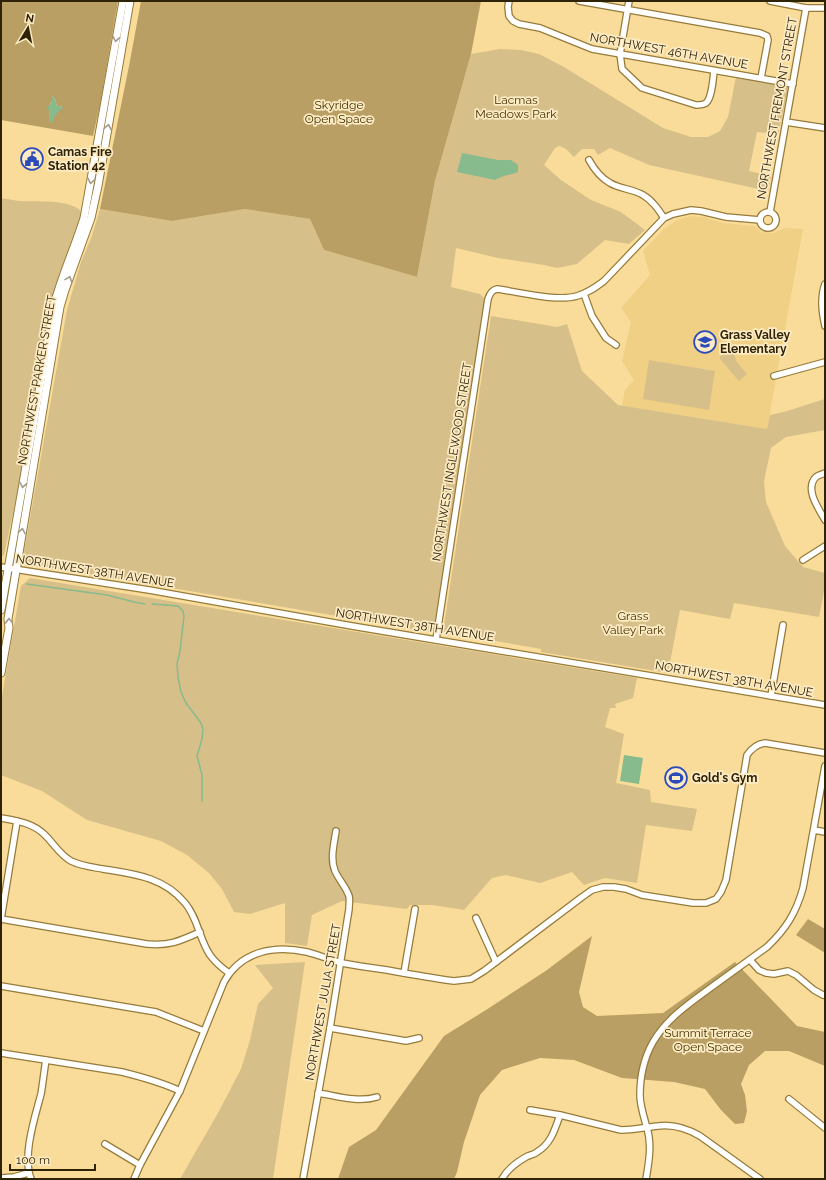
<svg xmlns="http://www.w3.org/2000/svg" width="826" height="1180" font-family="Raleway,sans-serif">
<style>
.built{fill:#f0d085}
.green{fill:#d7bf89}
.forest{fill:#b99f63;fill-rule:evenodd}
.water{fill:#87ba8c}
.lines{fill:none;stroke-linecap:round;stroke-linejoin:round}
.stream{stroke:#87ba8c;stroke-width:1.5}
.minor-casing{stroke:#967b3a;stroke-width:8}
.major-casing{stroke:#967b3a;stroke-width:9}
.minor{stroke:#fff;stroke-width:5.5}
.major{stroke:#fff;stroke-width:7}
.oneway{stroke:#a19c8f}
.labels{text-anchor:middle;stroke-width:3.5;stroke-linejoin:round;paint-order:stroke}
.street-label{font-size:12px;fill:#2e2207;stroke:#fdebc4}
.park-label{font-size:12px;fill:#433100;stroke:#fdebc4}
.poi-label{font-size:12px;font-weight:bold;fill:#2e2207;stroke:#fdebc4;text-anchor:start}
</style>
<rect width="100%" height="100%" fill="#fadc9a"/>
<!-- built -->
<path class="built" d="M690 216 704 217 723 223 755 226 761 232 773 233 785 228 803 229 767 429 622 406 625 390 634 380 622 361 631 322 621 308 650 275 643 251 664 229 677 220Z"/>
<!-- green -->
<g class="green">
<path d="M500 49 521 50 539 54 564 67 663 128 691 137H708L720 131 728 117 736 77 789 86 778 134 757 132 749 171 771 176 768 191 649 165 610 148 598 155 594 149H582L574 157 566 149 559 146 555 148 544 165 561 180 591 200 621 212 645 230 629 244 605 240 577 264 557 268 544 265 498 258 456 248 451 287 480 294 485 299 434 630 431 632 30 564 26 557 24 552 67 310 81 262 92 236 100 209 172 221 245 209 310 219 324 250 417 277 435 181 471 54Z"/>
<path d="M1 198C7 199 13 200 19 201 37 202 66 199 80 210L81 215 73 243 60 272 53 297 16 499 4 555 1 557Z"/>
<path d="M491 316 557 327 567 324 582 371 618 405 767 429 770 415 787 411 825 399V430L786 437 771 448 764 481 766 502 785 546 803 567 825 573V586L819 617 734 603 730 619 680 610 668 673 541 652V649L443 632Z"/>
<path d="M728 348 733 349 736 361 747 374 739 381 720 359V357Z"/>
<path d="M649 360 715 371 709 410 643 399Z"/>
<path d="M30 578 637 678 633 698 615 704 616 708H610L605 727 624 734 616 783 650 790 651 802 697 809 692 831 646 825 637 883 605 878 584 885 572 872 540 883 506 875 492 878 464 910 432 905H410L407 909 342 901 312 915 307 946 285 943V903L250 914 234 912 222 889 209 873 187 855 161 841 87 820 42 791 1 775V702L21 586Z"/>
<path d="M305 962 273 1179H180L218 1113 241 1069 250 1040 258 1004 273 988 255 965Z"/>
</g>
<!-- forest -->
<g class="forest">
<path d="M1 1H118L100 105 93 136 1 120ZM52 96 55 99 57 106 63 107 57 111 50 122 49 106 52 101Z"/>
<path d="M141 1H481L471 54 435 181 417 277 324 250 310 219 245 209 172 221 100 209 130 61Z"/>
<path d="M808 919 825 929V953L796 935Z"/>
<path d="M592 936 579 992 583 1007 597 1016 663 1013 735 962 797 1026 825 1032V1066L789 1051H765L749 1065 741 1084 745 1095 747 1111 744 1123 735 1124 721 1110 705 1089 674 1082 622 1078 574 1060 540 1058 502 1070 480 1095 464 1142 457 1172 454 1179H338L349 1147 376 1130 444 1036 486 1010 547 970Z"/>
</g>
<!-- water -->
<g class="water">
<path d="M52 96 55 99 57 106 64 107C57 112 55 115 52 123L50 122 49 110 46 106H49L52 101Z"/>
<path d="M462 153 498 160H511L518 165V172C510 175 502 176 495 180L457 172Z"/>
<path d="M624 755 643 758 639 784 620 781Z"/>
</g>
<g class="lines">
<!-- stream -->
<g class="stream">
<path d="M27 584 107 595 134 602 145 604"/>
<path d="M152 604 178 606 183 611 184 616 180 651 177 664 178 677 181 692 186 703 201 723 203 729 202 739 197 756 202 775V801"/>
</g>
<!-- minor casing -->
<g class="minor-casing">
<g id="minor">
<path d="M509 1 508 7 509 16 513 21 519 24 540 28 592 49 793 84"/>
<path d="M579 1 760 33 767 36 768 40 761 78"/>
<path d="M629 1 620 54 622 69 642 88 696 105C699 105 703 105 706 103 712 98 713 79 714 71"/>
<path d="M770 1 806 8H825"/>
<path d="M786 122 825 128"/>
<path d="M589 160C594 169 601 178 610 183 620 189 633 189 643 195 652 200 658 209 664 218"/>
<circle cx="768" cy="220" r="8"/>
<path d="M770 212 806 8"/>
<path d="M825 284C820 298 822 312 825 326"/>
<path d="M584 294 592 316 606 338 616 345"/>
<path d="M774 376 825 362"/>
<path d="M825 473C823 474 818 475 816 477 804 489 819 509 825 520"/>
<path d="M803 560 825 546"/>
<path d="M1 567 149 590 352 626 825 705"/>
<path d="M436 640 488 299C490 293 492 290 497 289 519 292 557 302 577 296 588 293 596 287 604 281L664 218 673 214 691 210 701 211 726 217 760 220"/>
<path d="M771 696 783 625"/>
<path d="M1 818C18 821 33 823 45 835 54 844 60 855 71 861 81 866 92 867 103 869 134 874 164 877 185 903 198 918 199 939 210 955 215 962 222 968 229 973"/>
<path d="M814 830 825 832"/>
<path d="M476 918 496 962"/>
<path d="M1 919 147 944C170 946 180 941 200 932"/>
<path d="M1 919 17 821"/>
<path d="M750 960 759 970 766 973 774 974 788 971 796 975 814 990 823 995"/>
<path d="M404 973 415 909"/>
<path d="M1 986 156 1012 204 1031"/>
<path d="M330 1028 406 1041 419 1038"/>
<path d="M1 1053 122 1072C142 1077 161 1082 180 1091"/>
<path d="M318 1093C337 1096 358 1103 377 1097"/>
<path d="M789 1099 825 1128"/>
<path d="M530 1110 560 1115 621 1130C634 1130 646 1127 658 1126 673 1124 688 1129 700 1136L760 1179"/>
<path d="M105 1144 140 1165"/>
<path d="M1 1178 14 1177 28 1173"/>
<path d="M31 1179C22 1156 35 1117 41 1094 43 1083 44 1071 46 1060"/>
<path d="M134 1179 140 1165 180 1091 224 982C241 951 274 945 307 952 319 955 330 960 342 963 357 966 372 968 387 970 409 974 431 978 454 981L471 979 484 971 582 897 592 890 603 887H614L626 889 642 895 693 903H706L716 899 721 892 726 880 747 755C752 748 757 744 765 743L825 753"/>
<path d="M303 1179 330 1028 349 909C349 905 350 900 349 896 346 887 339 880 335 871 330 859 334 844 336 831"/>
<path d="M502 1179C507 1170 517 1162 526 1157 529 1155 534 1155 537 1152 551 1144 555 1129 560 1115"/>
<path d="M646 1179C649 1162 652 1144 647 1128 644 1117 640 1106 640 1095 640 1077 644 1058 653 1042 667 1018 691 1002 713 986 731 973 749 960 767 947 786 929 796 913 803 888L825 766"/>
</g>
</g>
<!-- major casing -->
<g class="major-casing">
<g id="major">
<path d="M1 610 54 305C62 275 75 247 84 218L123 1"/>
<path d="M1 673 9 628 8 619 60 307 65 290 91 218 98 186 130 1"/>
</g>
</g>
<!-- minor -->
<use href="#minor" class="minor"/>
<!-- major -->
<use href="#major" class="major"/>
</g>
<!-- one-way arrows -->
<defs><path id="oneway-chevron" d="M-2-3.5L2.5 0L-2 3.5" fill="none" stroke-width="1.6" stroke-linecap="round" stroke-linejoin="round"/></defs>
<g class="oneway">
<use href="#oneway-chevron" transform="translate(116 39) rotate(100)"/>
<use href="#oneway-chevron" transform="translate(108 127) rotate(-80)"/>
<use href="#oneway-chevron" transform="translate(91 181) rotate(100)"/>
<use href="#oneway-chevron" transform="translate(69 279) rotate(-70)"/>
<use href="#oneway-chevron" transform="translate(23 485) rotate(100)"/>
<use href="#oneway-chevron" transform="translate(22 531) rotate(-80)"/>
<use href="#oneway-chevron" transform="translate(9 621) rotate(-90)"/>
</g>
<!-- icons -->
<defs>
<g id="civic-ring" transform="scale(1.15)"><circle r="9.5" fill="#fdebc4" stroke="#2c4bbb" stroke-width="1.5"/><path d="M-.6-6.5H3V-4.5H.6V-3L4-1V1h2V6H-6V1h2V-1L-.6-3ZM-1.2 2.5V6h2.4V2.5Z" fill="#2c4bbb"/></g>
<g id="school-ring" transform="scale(1.15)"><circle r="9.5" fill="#fdebc4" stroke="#2c4bbb" stroke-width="1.5"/><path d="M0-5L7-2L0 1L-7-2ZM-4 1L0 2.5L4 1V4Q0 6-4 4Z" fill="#2c4bbb"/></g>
<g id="stadium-ring" transform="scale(1.15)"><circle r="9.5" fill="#fdebc4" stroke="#2c4bbb" stroke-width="1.5"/><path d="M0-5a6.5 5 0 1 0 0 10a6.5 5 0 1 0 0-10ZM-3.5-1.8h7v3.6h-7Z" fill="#2c4bbb"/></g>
</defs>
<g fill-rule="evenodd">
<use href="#civic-ring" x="32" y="159"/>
<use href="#school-ring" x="705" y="342"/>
<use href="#stadium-ring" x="676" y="778"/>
</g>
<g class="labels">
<!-- street labels -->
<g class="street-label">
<text transform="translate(669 51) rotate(10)" y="4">NORTHWEST 46TH AVENUE</text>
<text transform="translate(777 108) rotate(-80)" y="4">NORTHWEST FREMONT STREET</text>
<text transform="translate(37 380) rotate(-80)" y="4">NORTHWEST PARKER STREET</text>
<text transform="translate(452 462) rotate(-81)" y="4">NORTHWEST INGLEWOOD STREET</text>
<text transform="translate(95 571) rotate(9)" y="4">NORTHWEST 38TH AVENUE</text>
<text transform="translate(415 625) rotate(9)" y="4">NORTHWEST 38TH AVENUE</text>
<text transform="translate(734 679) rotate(10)" y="4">NORTHWEST 38TH AVENUE</text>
<text transform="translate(323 1002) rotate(-80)" y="4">NORTHWEST JULIA STREET</text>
</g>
<!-- park labels -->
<g class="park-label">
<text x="516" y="104">Lacmas<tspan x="516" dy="14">Meadows Park</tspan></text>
<text x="339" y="109">Skyridge<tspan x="339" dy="14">Open Space</tspan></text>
<text x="633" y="620">Grass<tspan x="633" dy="14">Valley Park</tspan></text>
<text x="708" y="1037">Summit Terrace<tspan x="708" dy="14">Open Space</tspan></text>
</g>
<!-- poi labels -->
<g class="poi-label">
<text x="48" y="156">Camas Fire<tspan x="48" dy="14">Station 42</tspan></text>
<text x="720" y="339">Grass Valley<tspan x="720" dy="14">Elementary</tspan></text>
<text x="692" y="782">Gold's Gym</text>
</g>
</g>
<!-- border -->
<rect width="826" height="1180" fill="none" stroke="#2e2207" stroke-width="4"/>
<!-- north arrow -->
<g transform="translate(28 28) rotate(10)" stroke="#fdebc4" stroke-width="3" paint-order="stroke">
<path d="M0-3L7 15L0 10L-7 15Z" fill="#2e2207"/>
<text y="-6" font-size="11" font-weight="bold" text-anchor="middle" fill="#2e2207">N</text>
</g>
<!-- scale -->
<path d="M10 1164v6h85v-6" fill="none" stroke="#2e2207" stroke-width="2"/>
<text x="16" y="1164" font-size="12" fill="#2e2207" stroke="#fdebc4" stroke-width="3" paint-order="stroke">100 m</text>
</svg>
